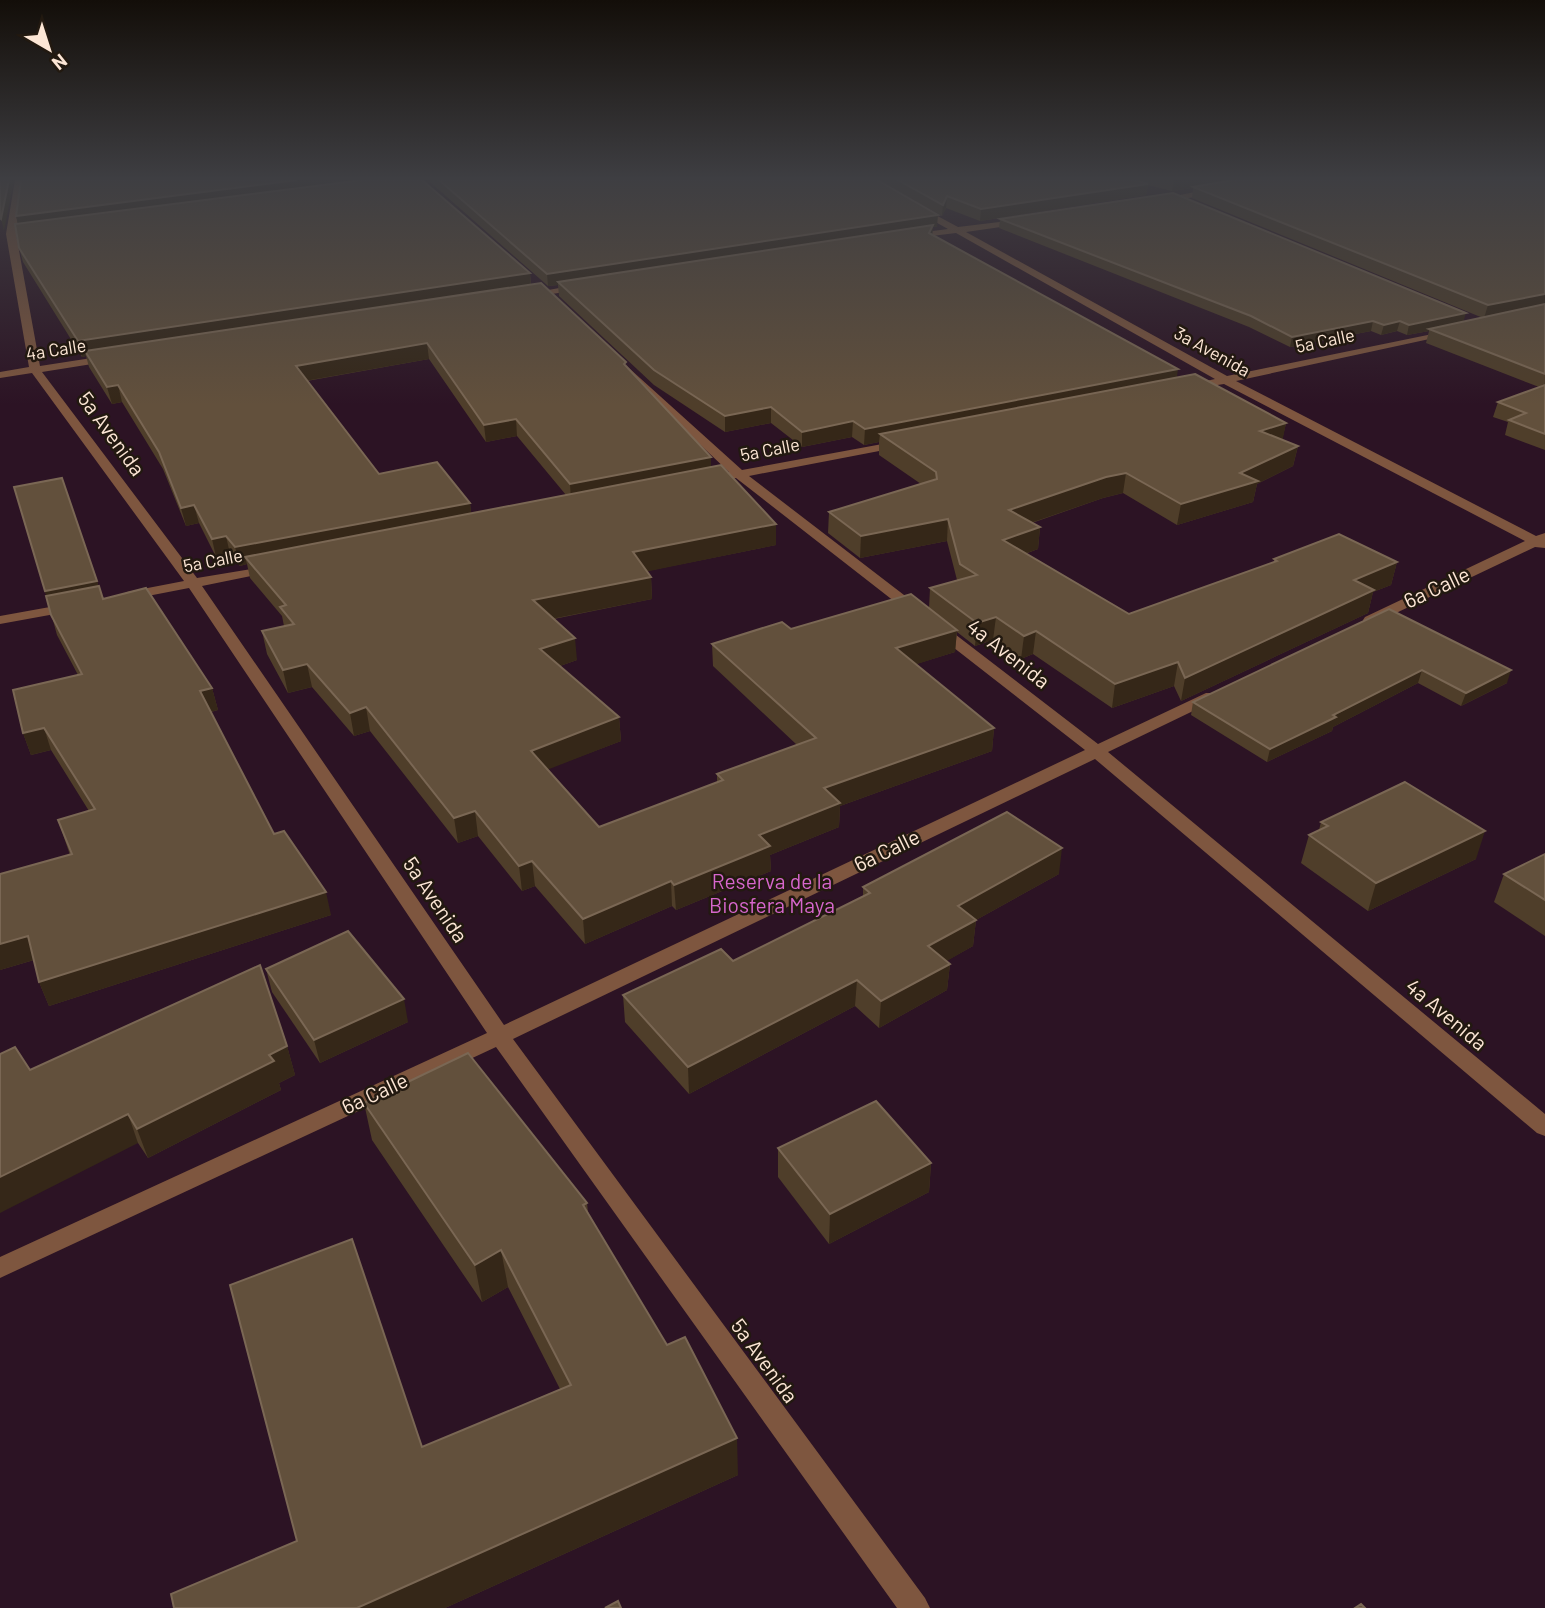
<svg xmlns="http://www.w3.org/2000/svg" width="1545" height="1608" font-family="Barlow,sans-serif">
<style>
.green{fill:#2c1324}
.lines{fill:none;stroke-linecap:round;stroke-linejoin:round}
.minor{fill:#7e563f;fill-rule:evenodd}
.wall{fill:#4f3e2a;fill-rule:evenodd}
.shaded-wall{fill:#352718}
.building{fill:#62503c;stroke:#7a6754;stroke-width:2}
.labels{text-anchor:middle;stroke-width:5;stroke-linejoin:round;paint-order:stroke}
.far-street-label{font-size:18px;fill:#fce6d5;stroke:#221910}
.street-label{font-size:21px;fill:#fce6d5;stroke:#221910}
.park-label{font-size:21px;fill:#d666cc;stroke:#221910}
</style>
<rect width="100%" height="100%" fill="#221910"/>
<!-- green -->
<rect class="green" x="0" y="180" width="1545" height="1428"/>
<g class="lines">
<!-- minor -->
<g class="minor">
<path d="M15 180H23L16 234 40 366 111 355 116 358 111 361 42 372 197 578 276 565V571L202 586 504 1025 1085 750 736 478 703 483V477L729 472 616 365V361L620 360 742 470 904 440V446L900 447 749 476 1098 744 1206 693H1218L1220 696 1218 699 1108 752 1545 1114V1136L1537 1133 1095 759 513 1039 925 1598 930 1608H897L496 1047 0 1278V1257L487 1033 189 588 127 600 120 596 127 592 184 581 32 373 0 378V372L29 367 6 234Z"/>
<path d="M1215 188 1218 193 1159 203 1155 200Z"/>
<path d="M917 205 958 227 1024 219 1025 221 1021 224 966 232 1227 376 1452 330V334L1448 335 1236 381 1536 536 1545 533V548L1535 547 1375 623H1365L1363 620 1365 617 1525 541 1224 384 1184 390V386L1215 379 956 233 907 239V235L910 234 948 229 914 210Z"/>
<path d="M581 284 586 287 584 289 526 298 521 295Z"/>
<path d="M72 603 77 604 79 607 77 610 0 624V616Z"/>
</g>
</g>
<!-- wall -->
<g class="wall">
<path d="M430 180H877L937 227H933L932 234 1177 377 1286 423 1282 440 1298 446 1293 466 1257 484 1253 502 1177 525 1123 493 1103 498 1032 523 1040 527 1038 549 1025 554 1129 614 1274 562V559L1397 562 1391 585 1373 592 1368 613 1181 701 1174 686 1112 708 1033 654 1021 659 993 640 975 646 957 632 955 652 916 664 994 728 992 751 840 806 839 827 770 855 771 871 676 910 672 906 585 944 535 886 522 891 478 836 458 843 370 731 354 736 312 687 288 693 267 654 262 631 284 626 282 616 250 578 247 564 240 566 230 554 216 557 199 523 186 526 163 469 122 402 112 404 89 367 86 356 82 357 23 262 19 248 18 224 16 216 530 273 531 284 626 367 776 545 647 571 651 577 652 599 554 619 577 660 560 666 619 717 621 741 547 769 599 827 717 782V774L797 745 713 666 712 644 791 629 929 608 930 588 957 580 947 541 860 558 828 533 829 512 921 484 879 455V442L864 445 852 437 802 447 771 423 725 432 654 385 559 296 558 285 548 286 430 182ZM429 359 486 442 517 436 566 495 471 513 470 503 379 474 307 381Z"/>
<path d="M878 180H1545V450L1505 435 1508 422 1493 417 1498 402 1539 387 1426 343 1429 331 1407 335 1397 331 1381 335 1371 331 1290 347 1249 327 999 228 1000 219 1464 322 1483 318 1192 198 1193 188 1172 191 1148 185 1146 195 980 221 946 208 942 216Z"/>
<path d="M62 478 103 599 212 688 218 710 211 712 274 834 331 915 49 1006 39 982 34 960 0 970 70 855 58 820 89 811 51 750 31 755 23 733 78 675 57 635 45 591Z"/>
<path d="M1389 609 1507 683 1461 706 1418 683 1333 727 1332 731 1267 762 1191 715 1193 702Z"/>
<path d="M1321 822 1476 859 1368 911 1301 863 1309 835 1319 830Z"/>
<path d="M1545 854V936L1494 902 1504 874Z"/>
<path d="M1059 874 976 920 973 946 946 961 950 964 947 990 879 1028 855 1006 689 1094 625 1022 623 995 733 961 863 897V887Z"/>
<path d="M266 969 408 1022 320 1063 272 992Z"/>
<path d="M287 1046 295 1075 279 1083 281 1090 148 1158 138 1143 30 1070Z"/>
<path d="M364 1103 587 1203 588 1212 738 1475 445 1608H174L297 1541 422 1447 560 1389 508 1287 482 1302 372 1140Z"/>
<path d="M778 1148 931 1163 929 1192 829 1244 778 1177Z"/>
</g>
<!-- shaded-wall -->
<g class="shaded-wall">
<path d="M9 180H14L4 231 1 219Z"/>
<path d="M297 180H384L19 228 16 216Z"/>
<path d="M1174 180H1245L1193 187V188L1172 191Z"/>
<path d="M1148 184 1146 195 980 221 981 209Z"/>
<path d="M947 196 946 208 942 216 943 205Z"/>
<path d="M938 215 937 227H933L932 238 558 282V285L548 286 547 274Z"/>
<path d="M530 273 531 288 85 351 86 356 82 357 78 341Z"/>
<path d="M1545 294V306L1484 318 1488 305Z"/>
<path d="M1466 313 1463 323 1429 329V331L1407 335 1409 325Z"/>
<path d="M1373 321 1371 331 1290 347 1292 337Z"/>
<path d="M1400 321 1397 331 1381 335 1384 325Z"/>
<path d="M427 343 429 359 299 382 296 366Z"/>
<path d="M1178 369 1176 384 880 434 879 442 864 445 865 429Z"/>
<path d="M118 385 122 402 112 404 107 387Z"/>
<path d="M771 407V423L725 432V416Z"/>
<path d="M516 419 517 436 486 442 484 425Z"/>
<path d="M853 421 852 437 802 447V432Z"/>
<path d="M1286 423 1282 443 1260 431Z"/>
<path d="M1298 446 1293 466 1257 484 1253 502 1177 525 1181 504 1240 473Z"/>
<path d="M711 457V474L571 501 570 484Z"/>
<path d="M1126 473 1123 493 1103 498 1007 531 1009 510 1106 477Z"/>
<path d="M470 503 472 521 245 557 247 564 240 566 235 547Z"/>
<path d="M194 505 199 523 186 526 181 508Z"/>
<path d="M948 519 947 541 860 558 861 536Z"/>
<path d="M776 524V545L635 574 633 552Z"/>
<path d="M1040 527 1038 549 1001 562 1003 540Z"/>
<path d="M226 536 230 554 216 557 212 539Z"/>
<path d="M1397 562 1391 585 1373 592 1368 613 1181 701 1185 678 1354 580Z"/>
<path d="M651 577 652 599 536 622 533 600Z"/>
<path d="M97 581 101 594 49 604 45 591Z"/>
<path d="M996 617 993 640 975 646 977 623Z"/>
<path d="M957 630 955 652 895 671 896 648Z"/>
<path d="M1036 631 1033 654 1021 659 1024 636Z"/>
<path d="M575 638 577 660 543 672 540 649Z"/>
<path d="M1178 662 1174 686 1112 708 1115 684Z"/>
<path d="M307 664 312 687 288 693 283 670Z"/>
<path d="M1422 670 1418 683 1333 727 1332 731 1267 762 1270 749Z"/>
<path d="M1511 670 1507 683 1461 706 1466 693Z"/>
<path d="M212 688 218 710 206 713 200 691Z"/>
<path d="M366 707 370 731 354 736 350 713Z"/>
<path d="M619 717 621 741 534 775 531 751Z"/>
<path d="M44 728 51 750 31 755 23 733Z"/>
<path d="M994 728 992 751 840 806 839 827 770 855 771 871 676 910 674 885 759 835 824 788Z"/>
<path d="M475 811 478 836 458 843 454 818Z"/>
<path d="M1485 831 1476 859 1368 911 1376 883Z"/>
<path d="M1062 848 1059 874 976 920 973 946 926 973 928 946 958 906Z"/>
<path d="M532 861 535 886 522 891 519 866Z"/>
<path d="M671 881 672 906 585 944 583 919Z"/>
<path d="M326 892 331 915 49 1006 39 982Z"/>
<path d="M28 936 37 959 0 970V944Z"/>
<path d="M950 964 947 990 879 1028 881 1001Z"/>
<path d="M857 980 855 1006 689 1094 688 1067Z"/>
<path d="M404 999 408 1022 320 1063 314 1040Z"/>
<path d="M287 1046 295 1075 279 1083 281 1090 148 1158 137 1129 269 1055Z"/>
<path d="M128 1114 138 1143 0 1213V1177Z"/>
<path d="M931 1163 929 1192 829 1244 830 1214Z"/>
<path d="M501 1250 508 1287 482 1302 475 1265Z"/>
<path d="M737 1438 738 1475 445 1608H357Z"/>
</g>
<!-- building -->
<g class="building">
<path d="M0 180H9L1 219 0 218Z"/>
<path d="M21 180H297L16 216Z"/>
<path d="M363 180H422L530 273 78 341 19 248 15 224Z"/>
<path d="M439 180H877L938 215 547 274Z"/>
<path d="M898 180H1134L1148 184 981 209 947 196 943 205Z"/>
<path d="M1234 180H1545V294L1488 305 1193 187Z"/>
<path d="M1173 193 1466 313 1409 325 1400 321 1384 325 1373 321 1292 337 1251 316 1000 219Z"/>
<path d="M933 225 929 233 1178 369 865 429 853 421 802 432 771 407 725 416 654 370 558 282Z"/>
<path d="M541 283 626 362 624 364 711 457 570 484 516 419 484 425 427 343 296 366 379 474 437 462 470 503 235 547 226 536 212 539 194 505 181 508 159 452 118 385 107 387 85 351Z"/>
<path d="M1545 304V374L1429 329Z"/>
<path d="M1195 374 1286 423 1260 431 1298 446 1240 473 1258 481 1181 504 1126 473 1106 477 1009 510 1040 527 1003 540 1129 614 1277 561 1274 559 1339 534 1397 562 1354 580 1374 590 1185 678 1178 662 1115 684 1036 631 1024 636 996 617 977 623 930 588 977 575 960 564 948 519 861 536 829 512 937 479 936 472 880 434Z"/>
<path d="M1545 385V434L1509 420 1526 413 1498 402Z"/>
<path d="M721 465 776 524 633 552 651 577 533 600 575 638 540 649 619 717 531 751 599 827 723 780 717 774 816 738 712 644 782 622 791 629 911 594 957 630 896 648 994 728 824 788 840 803 759 835 770 846 674 885 671 881 583 919 532 861 519 866 475 811 454 818 366 707 350 713 307 664 283 670 262 631 294 624 280 607 286 605 245 557Z"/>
<path d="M62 478 97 581 45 591 14 487Z"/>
<path d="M99 586 103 599 146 588 212 688 200 691 274 834 284 831 326 892 39 982 28 936 0 944V874L72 854 58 820 95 809 44 728 23 733 13 690 82 674 51 615 46 596Z"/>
<path d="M1389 609 1511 670 1466 693 1422 670 1333 715 1336 717 1270 749 1193 702Z"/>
<path d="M1405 782 1485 831 1376 883 1309 835 1328 826 1321 822Z"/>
<path d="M1007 812 1062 848 958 906 976 920 928 946 950 964 881 1001 857 980 688 1067 623 995 721 949 733 961 870 893 863 887Z"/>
<path d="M1545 854V900L1504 874Z"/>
<path d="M348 931 404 999 314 1040 266 969Z"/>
<path d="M260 965 287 1046 269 1055 274 1061 137 1129 128 1114 0 1177V1054L15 1047 30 1070Z"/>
<path d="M468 1053 587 1203 583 1205 667 1345 685 1337 737 1438 357 1608H174L171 1594 297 1541 230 1285 352 1239 422 1447 571 1385 501 1250 475 1265 364 1103Z"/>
<path d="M876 1101 931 1163 830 1214 778 1148Z"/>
<path d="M618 1601 621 1608H605Z"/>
<path d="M1361 1604 1365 1608H1355Z"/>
</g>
<!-- sky -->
<linearGradient id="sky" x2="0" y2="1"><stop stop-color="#130e09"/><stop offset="0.44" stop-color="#3e3e42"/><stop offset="1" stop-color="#3e3e42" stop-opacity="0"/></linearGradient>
<rect width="1545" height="405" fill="url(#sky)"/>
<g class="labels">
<!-- far-street labels -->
<g class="far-street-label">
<text transform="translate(1325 341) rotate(-12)" y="6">5a Calle</text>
<text transform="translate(56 350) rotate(-9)" y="6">4a Calle</text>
<text transform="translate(1212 352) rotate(29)" y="6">3a Avenida</text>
<text transform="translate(770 450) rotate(-11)" y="6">5a Calle</text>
<text transform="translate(213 561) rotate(-11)" y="6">5a Calle</text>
</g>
<!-- street labels -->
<g class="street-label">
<text transform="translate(111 434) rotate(54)" y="7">5a Avenida</text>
<text transform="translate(1437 588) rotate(-25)" y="7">6a Calle</text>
<text transform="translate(1008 654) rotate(38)" y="7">4a Avenida</text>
<text transform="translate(887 851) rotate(-26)" y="7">6a Calle</text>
<text transform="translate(435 900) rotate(56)" y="7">5a Avenida</text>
<text transform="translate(1446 1015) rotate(40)" y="7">4a Avenida</text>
<text transform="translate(375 1094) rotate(-25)" y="7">6a Calle</text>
<text transform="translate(764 1361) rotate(54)" y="7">5a Avenida</text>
</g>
<!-- park labels -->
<g class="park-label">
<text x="772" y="889">Reserva de la<tspan x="772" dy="24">Biosfera Maya</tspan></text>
</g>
</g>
<!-- north arrow -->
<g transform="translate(49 49) rotate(141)" stroke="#221910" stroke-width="5" paint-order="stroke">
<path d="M0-5L12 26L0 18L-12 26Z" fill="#fce6d5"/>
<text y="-10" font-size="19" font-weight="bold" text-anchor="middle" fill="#fce6d5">N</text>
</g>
</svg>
